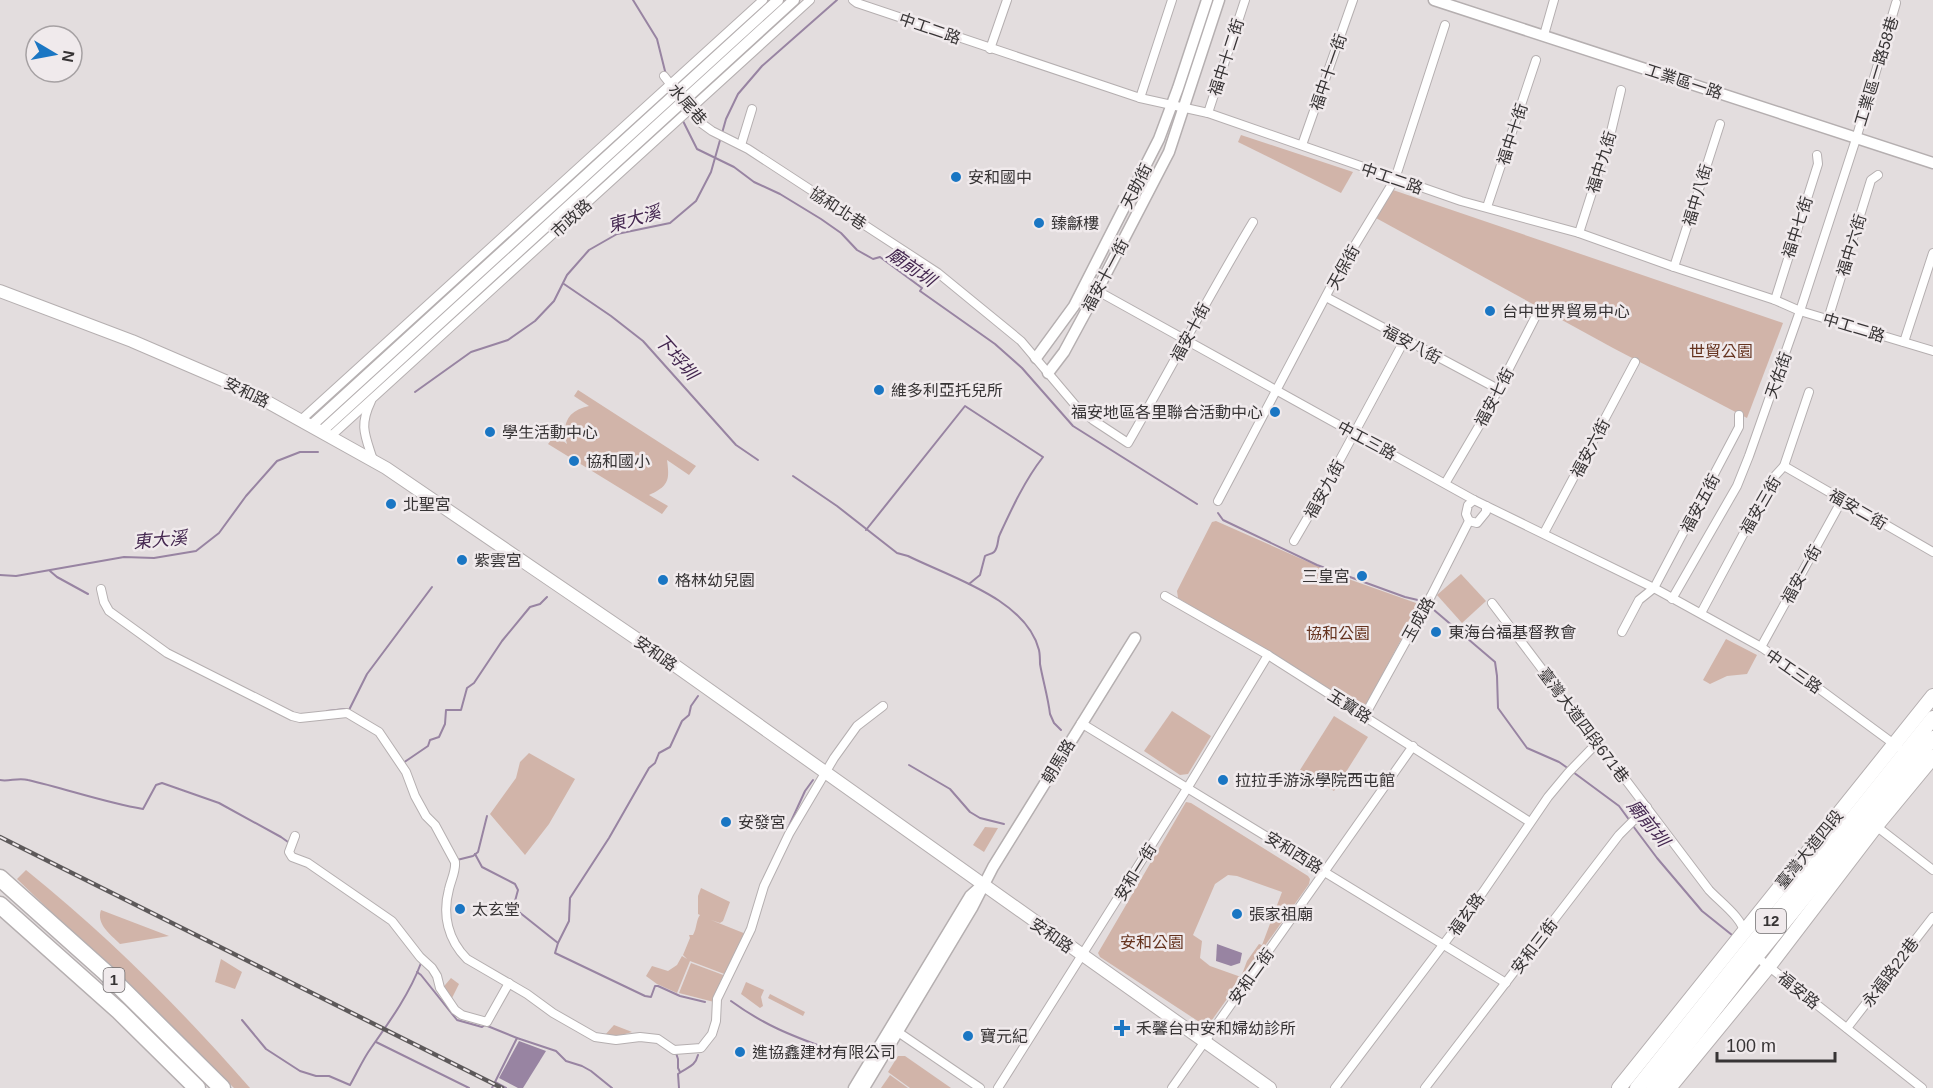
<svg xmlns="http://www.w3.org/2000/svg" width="1933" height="1088" font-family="Arial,'Noto Sans TC',sans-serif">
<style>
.green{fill:#d1b4a9;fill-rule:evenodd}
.water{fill:#9884a2}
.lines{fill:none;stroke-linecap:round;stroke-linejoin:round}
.stream{stroke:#9884a2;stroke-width:2}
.minor-casing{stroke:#b5afb0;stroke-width:10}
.tertiary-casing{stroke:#b5afb0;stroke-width:13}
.secondary-casing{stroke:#b5afb0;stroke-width:14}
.primary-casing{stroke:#b5afb0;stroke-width:16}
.motorway-casing{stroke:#b5afb0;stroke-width:19}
.minor{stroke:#fff;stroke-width:8}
.tertiary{stroke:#fff;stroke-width:10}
.secondary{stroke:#fff;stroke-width:12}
.primary{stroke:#fff;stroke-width:14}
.motorway{stroke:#fff;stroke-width:16}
.rail-casing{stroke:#5d595a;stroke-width:4.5}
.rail{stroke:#f0eaec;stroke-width:2;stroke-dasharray:7;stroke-linecap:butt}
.poi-dot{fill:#1a76c3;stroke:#f0eaec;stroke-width:2}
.labels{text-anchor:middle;stroke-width:5;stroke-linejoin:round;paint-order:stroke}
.shield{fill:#f0eaec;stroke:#6e6b6c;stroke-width:1.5}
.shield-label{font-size:15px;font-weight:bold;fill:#373435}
.street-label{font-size:16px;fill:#373435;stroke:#f0eaec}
.poi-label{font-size:16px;fill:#373435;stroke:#f0eaec;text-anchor:start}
.park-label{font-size:16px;fill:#65331f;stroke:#f0eaec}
.water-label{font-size:18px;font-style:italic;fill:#442750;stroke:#f0eaec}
</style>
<rect width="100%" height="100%" fill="#e3ddde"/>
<!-- green -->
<g class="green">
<path d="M1241 135 1353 172 1341 193 1238 142Z"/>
<path d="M1393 190 1783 323 1747 418 1613 348 1376 218Z"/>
<path d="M578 390 696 466 689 475 667 460C670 481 668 486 649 495L668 506 662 514 548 444 555 435 567 444C561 424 568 410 589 406L574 396Z"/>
<path d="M1216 521 1340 576 1416 603 1417 610 1366 705 1358 707 1178 598 1177 591 1212 522Z"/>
<path d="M1461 574 1486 601 1462 623 1437 595Z"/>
<path d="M1726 639 1757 655 1747 674 1727 676 1710 684 1703 680Z"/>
<path d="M1172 711 1211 736 1188 774 1180 775 1144 751Z"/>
<path d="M1334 716 1368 737 1334 791 1300 770Z"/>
<path d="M529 753 575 779 549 824 525 855 490 814 516 778 520 762Z"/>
<path d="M1186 802 1191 803 1308 876 1310 879 1309 884 1207 1027 1100 957 1098 953ZM1228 875 1237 876 1282 892 1262 945 1259 944 1247 961 1241 977 1210 966 1200 958 1202 941 1193 935 1215 884Z"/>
<path d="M985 827 998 828 984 852 973 845Z"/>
<path d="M26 870C108 936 181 1009 250 1088H234L17 879Z"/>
<path d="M701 888 730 902 723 921 720 923 711 920 746 934 727 975 690 961 677 993 657 984 646 976 652 966 668 971 677 965 682 956 687 959 683 955 690 938 689 935H693C697 928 696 920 700 915L698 914V896Z"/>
<path d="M101 910 169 936 120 944C110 934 96 924 101 910Z"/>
<path d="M221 959 242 972 235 989 215 982Z"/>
<path d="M691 963 726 976 714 1002 679 993Z"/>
<path d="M451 978 459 984 449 1004 440 991Z"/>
<path d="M746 982 764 990 761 997 763 1006 760 1008 741 994Z"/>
<path d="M770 994 805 1012 803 1016 768 998Z"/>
<path d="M614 1025 632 1032 618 1036H604Z"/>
<path d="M898 1056H905L951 1088H910L888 1072Z"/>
<path d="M890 1075 908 1088H881Z"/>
</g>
<!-- water -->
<g class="water">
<path d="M1217 944 1242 953 1240 963 1231 966 1216 961Z"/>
<path d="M519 1041 546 1051 523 1088H518L499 1078Z"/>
</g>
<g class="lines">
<!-- stream -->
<g class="stream">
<path d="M633 0 657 39 666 75"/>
<path d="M682 119 697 149 734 167 754 182 780 194 821 219 841 233 857 250 873 259 880 257 922 288 920 291 995 344 1022 368 1073 426 1197 504"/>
<path d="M564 284 611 316 643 341 736 445 758 460"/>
<path d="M415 392 471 352 508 340 535 321 554 301 567 275 589 250 617 234 670 223 696 201 711 172 726 119 738 94 762 66 837 0"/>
<path d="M793 476 837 506 897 553 908 556C950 577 1026 599 1039 650 1040 655 1040 660 1040 664 1043 681 1048 697 1050 714L1054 723 1061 730"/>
<path d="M1218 513 1223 520 1317 565 1405 597 1422 601"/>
<path d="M866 530 965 406 1043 457C1025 480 1012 508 1000 534 997 539 999 547 994 552 992 554 988 554 985 556L980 575 969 584"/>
<path d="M50 571 57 577 88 594"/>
<path d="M0 575 16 576 124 557 154 558 196 551 219 533 246 496 277 461 300 452H318"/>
<path d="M1434 610 1495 662 1497 676 1498 708 1527 748 1559 762 1569 769"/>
<path d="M349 710 367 674 432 587"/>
<path d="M327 711 345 709"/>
<path d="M403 763 428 746 430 740 439 737 445 724 446 710H461L467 688 474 683 502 641 530 607 540 604 547 597"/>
<path d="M909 765 950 789 970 812 980 818 1004 824"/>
<path d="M1573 772 1619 806 1630 821"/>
<path d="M0 780C9 782 18 777 28 780 67 789 103 802 143 809L156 785 162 783 219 803 281 837 288 842V845"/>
<path d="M1633 826 1657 858 1702 911 1732 935"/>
<path d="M788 828 805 791 813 780"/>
<path d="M475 854 482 867 515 884 518 890 515 901 519 912 558 943 555 953 645 996 651 997 655 986H658L680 996 705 1002"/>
<path d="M457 860 473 856 478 852 487 816"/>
<path d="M558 943 569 921 570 898 609 838 649 768 655 763 659 753 670 747 682 721 689 715 691 706 698 696"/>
<path d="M417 972 421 975 457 1020 482 1027 485 1025 517 1038"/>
<path d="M731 1001C764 1025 790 1035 828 1049"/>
<path d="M242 1020 266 1049 300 1071 316 1076H329L350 1085C357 1073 363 1059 371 1048 390 1021 410 993 421 963"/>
<path d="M376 1042 469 1088"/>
<path d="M676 1053 678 1059V1068L680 1072"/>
<path d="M495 1082 506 1088"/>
<path d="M492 1088 517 1038 556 1051 566 1061 582 1066 591 1071 612 1088"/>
<path d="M679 1088 678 1074C687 1067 695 1067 698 1055"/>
</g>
<!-- minor casing -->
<g class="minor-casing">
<g id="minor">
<path d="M853 0 857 3 1140 98 1208 113 1461 201 1579 233 1674 267 1775 300 1800 311 1933 351"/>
<path d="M1544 35 1554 0"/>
<path d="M990 49 1007 0"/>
<path d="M664 76 701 123 712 131 748 149 938 273 1021 341 1076 406 1093 420 1128 443C1170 370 1209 295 1253 222"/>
<path d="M1140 98 1172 0"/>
<path d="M1208 113 1245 0"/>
<path d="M741 145 752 109"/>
<path d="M1302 145 1353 0"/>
<path d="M1487 207 1536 60"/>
<path d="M1579 233 1610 136 1621 90"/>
<path d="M1674 267 1720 124"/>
<path d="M1085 284 1474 500 1654 588 1761 647 1787 665 1898 747"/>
<path d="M1326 297 1498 389"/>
<path d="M1775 300 1818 164 1817 155"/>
<path d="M1828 319 1871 180 1878 175"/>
<path d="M1904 342 1933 253"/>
<path d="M371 401C359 426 365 435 373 460"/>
<path d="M302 419 763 0"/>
<path d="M331 436 810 0"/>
<path d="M1784 466 1933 552"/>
<path d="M1446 482 1482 421 1539 310"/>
<path d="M1218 501 1338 273 1395 179 1445 25"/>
<path d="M1469 521 1477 523 1486 512V506"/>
<path d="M1544 533 1635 362"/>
<path d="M1294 541 1322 493 1404 341"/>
<path d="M101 589 104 602 109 611 167 653 292 716 300 718 347 713 379 732 406 772 415 796 426 816 435 825 455 862C456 871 451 880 449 889 442 915 448 940 467 959L527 994 553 1013 595 1037 616 1040 640 1037 658 1039 674 1050 701 1048 712 1034 716 1021 717 999 751 929 764 886 789 834 834 758 857 726 883 706"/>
<path d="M1165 596 1268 655 1530 822"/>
<path d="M1672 599 1737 486 1749 456 1800 311 1856 139 1896 3"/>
<path d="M1492 603 1709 890C1720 902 1743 918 1745 935"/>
<path d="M1701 613 1774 477 1784 466 1809 392"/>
<path d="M1622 632 1639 600 1654 588 1739 427V415"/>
<path d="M1761 647 1842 500"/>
<path d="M1365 715 1431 596 1469 521 1466 514 1468 505 1474 500"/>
<path d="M1081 723 1506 983"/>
<path d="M1876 826 1933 870"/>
<path d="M295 836 289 852 292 857 308 863 392 921 420 957 432 968 437 976 440 988 455 1010 462 1015 487 1022 509 983"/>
<path d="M1753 954 1922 1088"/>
<path d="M1847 1028 1933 917"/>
<path d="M898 1032 980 1088"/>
<path d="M998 1088 1188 787 1268 655"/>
<path d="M1172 1088 1413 746"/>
<path d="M1335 1088 1483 892 1548 797 1568 773 1598 742"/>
<path d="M1425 1088 1619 835 1647 807"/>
</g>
</g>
<!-- tertiary casing -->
<g class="tertiary-casing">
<g id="tertiary">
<path d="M1434 0 1933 163"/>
<path d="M1036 358 1074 306 1159 139 1178 88 1207 0"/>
<path d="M1048 373 1064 352 1097 291 1169 152 1219 0"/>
<path d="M312 425 778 0"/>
<path d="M322 431 794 0"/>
<path d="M854 1088 970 896 980 887"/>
<path d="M864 1088 972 908 993 867 1135 638"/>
</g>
</g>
<!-- secondary casing -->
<g class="secondary-casing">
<path id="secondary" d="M0 291 132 341 246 390 386 468 656 652 1270 1088"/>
</g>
<!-- primary casing -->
<g class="primary-casing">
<g id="primary">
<path d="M1619 1088 1933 696"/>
<path d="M1637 1088 1933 718"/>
<path d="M1653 1088 1756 957 1933 738"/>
<path d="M1669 1088 1769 966 1876 826 1933 757"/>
</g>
</g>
<!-- motorway casing -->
<g class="motorway-casing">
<g id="motorway">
<path d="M0 878 105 972 222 1088"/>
<path d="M0 905 119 1011 197 1088"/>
</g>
</g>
<!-- minor -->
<use href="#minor" class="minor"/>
<!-- tertiary -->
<use href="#tertiary" class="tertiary"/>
<!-- secondary -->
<use href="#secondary" class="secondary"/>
<!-- primary -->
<use href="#primary" class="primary"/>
<!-- motorway -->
<use href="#motorway" class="motorway"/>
<!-- rail casing -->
<g class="rail-casing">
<path id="rail" d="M0 837 502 1088"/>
</g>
<!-- rail -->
<use href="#rail" class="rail"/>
</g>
<!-- markers -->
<g class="poi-dot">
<circle cx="956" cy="177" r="6"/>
<circle cx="1039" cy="223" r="6"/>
<circle cx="1490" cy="311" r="6"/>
<circle cx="879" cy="390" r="6"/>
<circle cx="1275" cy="412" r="6"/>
<circle cx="490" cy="432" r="6"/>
<circle cx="574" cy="461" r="6"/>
<circle cx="391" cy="504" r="6"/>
<circle cx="462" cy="560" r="6"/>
<circle cx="1362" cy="576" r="6"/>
<circle cx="663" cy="580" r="6"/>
<circle cx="1436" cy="632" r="6"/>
<circle cx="1223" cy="780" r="6"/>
<circle cx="726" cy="822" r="6"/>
<circle cx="460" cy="909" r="6"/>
<circle cx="1237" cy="914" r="6"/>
<path d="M1119 1019h6v6h6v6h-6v6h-6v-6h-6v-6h6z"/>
<circle cx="968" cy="1036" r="6"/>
<circle cx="740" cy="1052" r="6"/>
</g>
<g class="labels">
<!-- shield labels -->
<g class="shield">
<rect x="1756" y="909" width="30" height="24" rx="4.5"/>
<rect x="103.5" y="968" width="21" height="24" rx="4.5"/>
</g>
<g class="shield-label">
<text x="1771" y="926">12</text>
<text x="114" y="985">1</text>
</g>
<!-- street labels -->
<g class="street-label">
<text transform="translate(930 28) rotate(19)" y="6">中工二路</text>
<text transform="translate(1226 57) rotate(-72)" y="6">福中十二街</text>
<text transform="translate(1876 71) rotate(-73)" y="6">工業區一路58巷</text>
<text transform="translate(1328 72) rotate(-71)" y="6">福中十一街</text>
<text transform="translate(1684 81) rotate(18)" y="6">工業區一路</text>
<text transform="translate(688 104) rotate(49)" y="6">水尾巷</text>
<text transform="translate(1512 134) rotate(-72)" y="6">福中十街</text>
<text transform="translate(1601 162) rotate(-73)" y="6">福中九街</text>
<text transform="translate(1392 178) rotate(19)" y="6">中工二路</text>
<text transform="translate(1136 186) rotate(-63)" y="6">天助街</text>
<text transform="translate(1697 195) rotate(-73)" y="6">福中八街</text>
<text transform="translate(838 208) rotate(33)" y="6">協和北巷</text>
<text transform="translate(571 218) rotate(-42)" y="6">市政路</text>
<text transform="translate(1797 227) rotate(-72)" y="6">福中七街</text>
<text transform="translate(1851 245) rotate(-73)" y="6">福中六街</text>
<text transform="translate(1343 267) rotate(-61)" y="6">天保街</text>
<text transform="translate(1105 275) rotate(-62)" y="6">福安十一街</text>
<text transform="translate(1854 327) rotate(17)" y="6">中工二路</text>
<text transform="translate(1190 332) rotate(-62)" y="6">福安十街</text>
<text transform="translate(1412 344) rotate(28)" y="6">福安八街</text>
<text transform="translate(1778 375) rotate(-70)" y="6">天佑街</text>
<text transform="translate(247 392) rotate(26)" y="6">安和路</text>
<text transform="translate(1494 397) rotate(-62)" y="6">福安七街</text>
<text transform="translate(1367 440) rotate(28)" y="6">中工三路</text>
<text transform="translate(1590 448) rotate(-62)" y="6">福安六街</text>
<text transform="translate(1324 489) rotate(-61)" y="6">福安九街</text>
<text transform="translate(1700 503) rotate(-62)" y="6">福安五街</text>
<text transform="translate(1760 505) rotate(-60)" y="6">福安三街</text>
<text transform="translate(1858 509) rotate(30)" y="6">福安二街</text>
<text transform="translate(1801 574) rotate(-61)" y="6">福安一街</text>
<text transform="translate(1418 619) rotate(-61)" y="6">玉成路</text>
<text transform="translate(656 653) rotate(35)" y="6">安和路</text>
<text transform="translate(1794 671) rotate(35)" y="6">中工三路</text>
<text transform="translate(1350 706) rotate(32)" y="6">玉寶路</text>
<text transform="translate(1584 725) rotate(53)" y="6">臺灣大道四段671巷</text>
<text transform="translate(1058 761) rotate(-59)" y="6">朝馬路</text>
<text transform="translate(1809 849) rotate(-51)" y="6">臺灣大道四段</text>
<text transform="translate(1294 852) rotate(32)" y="6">安和西路</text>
<text transform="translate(1135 872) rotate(-58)" y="6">安和一街</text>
<text transform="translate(1466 914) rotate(-54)" y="6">福玄路</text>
<text transform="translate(1052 935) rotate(35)" y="6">安和路</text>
<text transform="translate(1534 946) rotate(-52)" y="6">安和三街</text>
<text transform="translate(1890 972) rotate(-53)" y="6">永福路22巷</text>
<text transform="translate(1251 976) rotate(-54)" y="6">安和二街</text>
<text transform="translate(1799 990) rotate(39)" y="6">福安路</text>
</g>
<!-- poi labels -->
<g class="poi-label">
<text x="968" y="183">安和國中</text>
<text x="1051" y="229">臻龢樓</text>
<text x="1502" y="317">台中世界貿易中心</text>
<text x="891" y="396">維多利亞托兒所</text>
<text x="1263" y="418" text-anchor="end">福安地區各里聯合活動中心</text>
<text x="502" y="438">學生活動中心</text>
<text x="586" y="467">協和國小</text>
<text x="403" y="510">北聖宮</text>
<text x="474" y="566">紫雲宮</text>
<text x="1350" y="582" text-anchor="end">三皇宮</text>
<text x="675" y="586">格林幼兒園</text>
<text x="1448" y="638">東海台福基督教會</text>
<text x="1235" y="786">拉拉手游泳學院西屯館</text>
<text x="738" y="828">安發宮</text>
<text x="472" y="915">太玄堂</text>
<text x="1249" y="920">張家祖廟</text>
<text x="1136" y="1034">禾馨台中安和婦幼診所</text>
<text x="980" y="1042">寶元紀</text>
<text x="752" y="1058">進協鑫建材有限公司</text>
</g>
<!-- park labels -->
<g class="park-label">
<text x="1721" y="357">世貿公園</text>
<text x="1338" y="639">協和公園</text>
<text x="1152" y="948">安和公園</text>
</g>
<!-- water labels -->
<g class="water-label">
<text transform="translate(634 219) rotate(-16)" y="6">東大溪</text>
<text transform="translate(911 267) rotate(35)" y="6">廟前圳</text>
<text transform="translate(676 357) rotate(48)" y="6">下埒圳</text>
<text transform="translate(160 540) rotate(-5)" y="6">東大溪</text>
<text transform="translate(1648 823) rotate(51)" y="6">廟前圳</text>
</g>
</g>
<!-- north arrow -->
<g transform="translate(54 54) rotate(100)"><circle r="28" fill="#f0eaec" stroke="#a6a1a3" stroke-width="1.5"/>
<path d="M0-4.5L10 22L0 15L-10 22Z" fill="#1a76c3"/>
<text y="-9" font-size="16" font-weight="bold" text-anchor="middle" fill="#373435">N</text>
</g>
<!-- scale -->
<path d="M1717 1052v9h118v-9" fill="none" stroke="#373435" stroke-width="3"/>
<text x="1726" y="1052" font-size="18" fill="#373435" stroke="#f0eaec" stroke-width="4.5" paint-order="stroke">100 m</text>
</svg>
